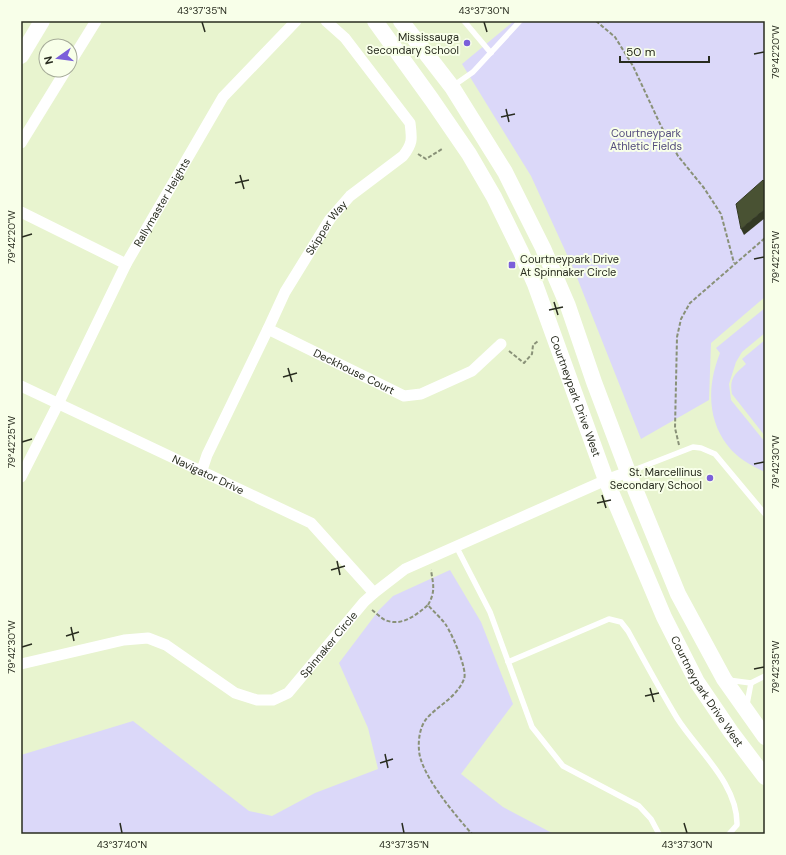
<svg xmlns="http://www.w3.org/2000/svg" width="786" height="855" font-family="'DM Sans',sans-serif">
<style>
.green{fill:#dbd8f9}
.lines{fill:none;stroke-linecap:round;stroke-linejoin:round}
.path{stroke:#899178;stroke-width:2;stroke-dasharray:4 2;stroke-linecap:butt}
.lane{stroke:#fff;stroke-width:5.5}
.street{stroke:#fff;stroke-width:11}
.secondary{stroke:#fff;stroke-width:16}
.shaded-wall{fill:#333924}
.building{fill:#495233;stroke:#333924}
.ticks{fill:none;stroke:#282c1f;stroke-width:1.5}
.poi-dot{fill:#7b60da;stroke:#f8ffe9;stroke-width:1.5}
.labels{text-anchor:middle;stroke-width:4;stroke-linejoin:round;paint-order:stroke}
.poi-label{font-size:11px;fill:#282c1f;stroke:#f8ffe9;text-anchor:end}
.park-label{font-size:11px;fill:#544d7d;stroke:#f8ffe9}
.street-label{font-size:11px;fill:#282c1f;stroke:#f8ffe9}
.neatline{fill:none;stroke:#282c1f;stroke-width:1.5}
.ticks-label{font-size:10px;text-anchor:middle;fill:#282c1f}
</style>
<rect width="100%" height="100%" fill="#e8f4cf"/>
<!-- green -->
<g class="green">
<path d="M514 21H765V297L711 343 709 400 641 439 574 270 531 176 462 64Z"/>
<path d="M765 308V333L742 352 736 362 729 384 731 400 765 442V472C752 466 737 458 728 446 706 418 708 383 720 353L716 348Z"/>
<path d="M765 340V436L732 394C729 378 735 374 746 364L742 359Z"/>
<path d="M450 570 481 622 513 704 461 774 503 807 554 834H21V755L133 721 249 811 272 816 315 793 378 769 368 728 339 663 379 610 393 596Z"/>
</g>
<g class="lines">
<!-- path -->
<g class="path">
<path d="M596 21 615 37 633 66 661 126 678 156 704 188 721 214 734 263"/>
<path d="M418 154 426 159 442 149"/>
<path d="M509 351 524 363 532 354 533 345 538 341"/>
<path d="M679 445 675 428 677 337 681 319 690 303 765 238"/>
<path d="M428 605C436 591 433 584 431 570"/>
<path d="M372 610C376 613 381 618 385 620 402 627 416 615 428 605 434 612 441 618 446 625 452 634 468 670 464 679 457 697 439 705 427 718 420 726 418 740 419 750 420 774 456 816 472 834"/>
</g>
<!-- lane -->
<g class="lane">
<path d="M464 21 491 53"/>
<path d="M453 86 473 72 520 21"/>
<path d="M629 472 693 447 701 448 715 454 765 514"/>
<path d="M456 546 490 612 532 727 563 766 639 806 651 819 659 834"/>
<path d="M508 662 609 619 621 622 628 631C644 660 660 690 677 718 698 751 738 784 737 825L729 834"/>
<path d="M728 680 751 683 747 704"/>
<path d="M751 683 765 676"/>
</g>
<!-- street -->
<g class="street">
<path d="M70 63 96 21"/>
<path d="M21 143 66 70"/>
<path d="M21 212 126 264"/>
<path id="s1" d="M268 329 404 396 421 394 472 371 501 344"/>
<path id="s2" d="M21 386 311 523 374 593"/>
<path id="s3" d="M202 470 207 455 268 329 285 292 330 219 350 196 403 156C413 143 412 139 410 123L345 38 326 21"/>
<path id="s4" d="M21 477 58 404 126 264 223 97 296 21"/>
<path id="s5" d="M21 664 124 640 148 638 166 645 235 693 257 700H273L288 693 364 602 374 593 405 569 606 480 628 472"/>
</g>
<!-- secondary -->
<g class="secondary">
<path id="s6" d="M375 21 432 100 469 154 494 197 521 252 535 284 606 480 664 617 697 682 731 732 765 777"/>
<path d="M401 21 452 87 505 172 543 248 568 306 594 382 628 472 678 594 724 679 765 737"/>
<path d="M21 56 42 21"/>
</g>
</g>
<!-- shaded-wall -->
<path class="shaded-wall" d="M765 209V218L744 235 741 229Z"/>
<!-- building -->
<path class="building" d="M763 180 765 182V209L741 229 736 204Z"/>
<!-- ticks -->
<path class="ticks" d="M202 22 205 32M484 22 487 32M754 54 764 52M506 109 509 122M501 117 515 114M240 175 244 189M235 183 249 180M22 237 32 234M754 259 764 257M554 302 558 315M549 310 563 307M288 368 292 382M283 377 297 373M22 442 32 439M754 464 764 462M602 495 606 508M597 503 611 500M337 561 340 575M331 570 345 566M71 627 74 641M66 636 79 632M22 647 32 644M754 669 764 667M650 688 654 702M645 696 659 693M385 754 388 768M380 763 393 759M120 823 122 833M402 823 404 833M684 823 687 833"/>
<!-- markers -->
<g class="poi-dot">
<circle cx="467" cy="43" r="4"/>
<rect x="508" y="261" width="8" height="8" rx="2"/>
<circle cx="710" cy="478" r="4"/>
</g>
<g class="labels">
<!-- poi labels -->
<g class="poi-label">
<text x="459" y="41">Mississauga<tspan x="459" dy="13">Secondary School</tspan></text>
<text x="520" y="263" text-anchor="start">Courtneypark Drive<tspan x="520" dy="13">At Spinnaker Circle</tspan></text>
<text x="702" y="476">St. Marcellinus<tspan x="702" dy="13">Secondary School</tspan></text>
</g>
<!-- park labels -->
<g class="park-label">
<text x="646" y="137">Courtneypark<tspan x="646" dy="13">Athletic Fields</tspan></text>
</g>
<!-- street labels -->
<g class="street-label">
<text dy="4" stroke="none"><textPath href="#s4" startOffset="309">Rallymaster Heights</textPath></text>
<text dy="4" stroke="none"><textPath href="#s3" startOffset="273">Skipper Way</textPath></text>
<text dy="4" stroke="none"><textPath href="#s1" startOffset="96">Deckhouse Court</textPath></text>
<text dy="4" stroke="none"><textPath href="#s6" startOffset="428">Courtneypark Drive West</textPath></text>
<text dy="4" stroke="none"><textPath href="#s2" startOffset="207">Navigator Drive</textPath></text>
<text dy="4" stroke="none"><textPath href="#s5" startOffset="352">Spinnaker Circle</textPath></text>
<text dy="4" stroke="none"><textPath href="#s6" startOffset="752">Courtneypark Drive West</textPath></text>
</g>
</g>
<!-- border -->
<rect width="786" height="855" fill="none" stroke="#f8ffe9" stroke-width="44"/>
<!-- north arrow -->
<g transform="translate(58 58) rotate(256)"><circle r="19" fill="#f8ffe9" stroke="#a5ab98"/>
<path d="M0-3L7 15L0 10L-7 15Z" fill="#7b60da"/>
<text y="-6" font-size="11" font-weight="bold" text-anchor="middle" fill="#282c1f">N</text>
</g>
<!-- scale -->
<path d="M620 56v6h89v-6" fill="none" stroke="#282c1f" stroke-width="2"/>
<text x="626" y="56" font-size="12" fill="#282c1f" stroke="#f8ffe9" stroke-width="3" paint-order="stroke">50 m</text>
<rect x="22" y="22" width="742" height="811" class="neatline"/>
<g class="ticks-label">
<text x="202" y="14">43°37'35"N</text>
<text x="484" y="14">43°37'30"N</text>
<text transform="translate(775 52) rotate(-90)" y="4">79°42'20"W</text>
<text transform="translate(11 237) rotate(-90)" y="4">79°42'20"W</text>
<text transform="translate(775 257) rotate(-90)" y="4">79°42'25"W</text>
<text transform="translate(11 442) rotate(-90)" y="4">79°42'25"W</text>
<text transform="translate(775 462) rotate(-90)" y="4">79°42'30"W</text>
<text transform="translate(11 647) rotate(-90)" y="4">79°42'30"W</text>
<text transform="translate(775 667) rotate(-90)" y="4">79°42'35"W</text>
<text x="122" y="848">43°37'40"N</text>
<text x="404" y="848">43°37'35"N</text>
<text x="687" y="848">43°37'30"N</text>
</g>
</svg>
